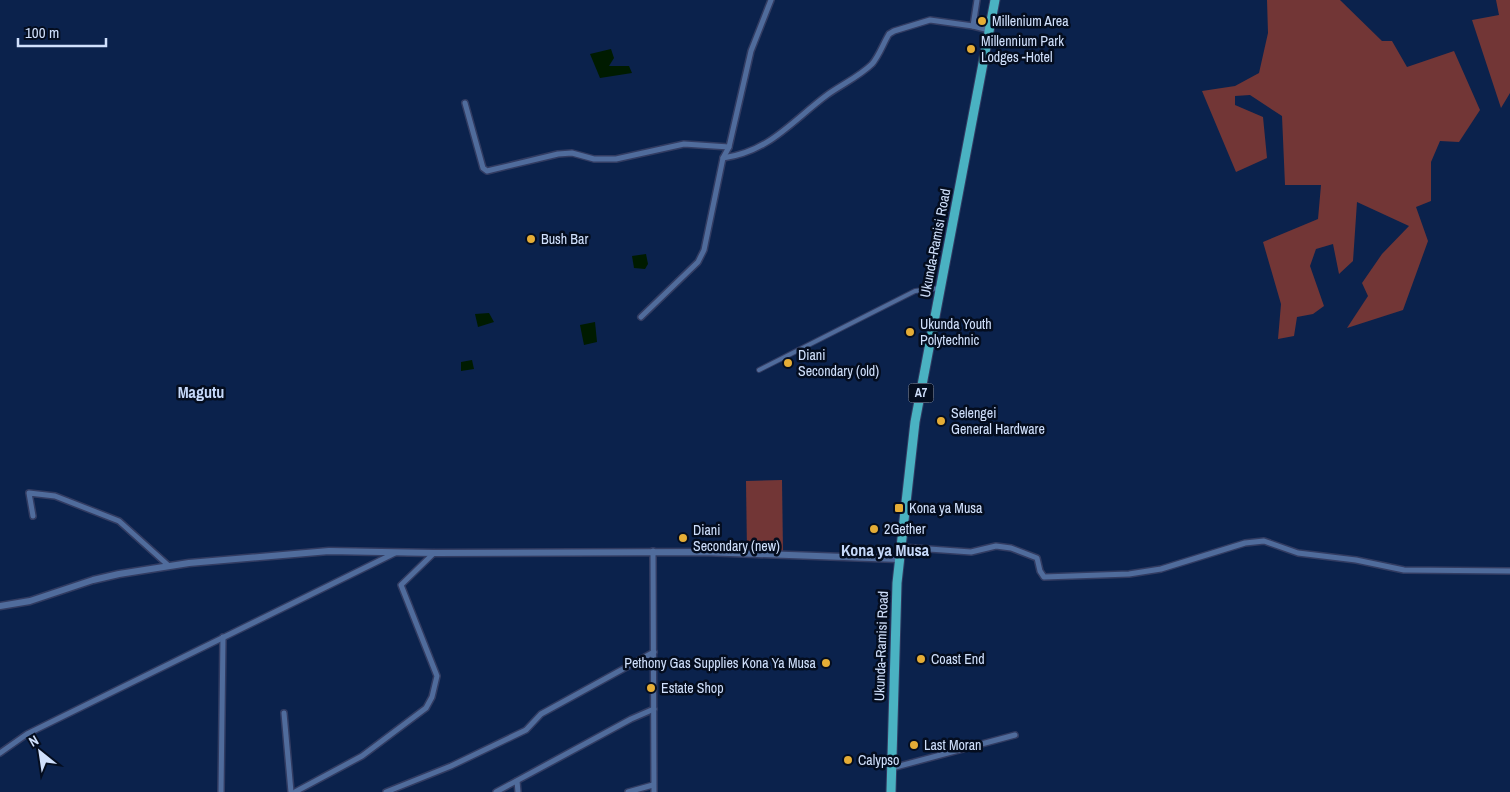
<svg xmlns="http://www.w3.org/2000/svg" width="1510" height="792" font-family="'Archivo Narrow',sans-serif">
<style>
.green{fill:#723636}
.water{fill:#001b00}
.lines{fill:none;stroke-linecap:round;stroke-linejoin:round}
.pedestrian-casing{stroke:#323c62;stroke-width:6}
.minor-casing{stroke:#323c62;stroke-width:8}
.tertiary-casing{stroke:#323c62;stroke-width:9}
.trunk-casing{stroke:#323c62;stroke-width:11}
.pedestrian{stroke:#506c9c;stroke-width:4}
.minor{stroke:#506c9c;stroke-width:5}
.tertiary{stroke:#506c9c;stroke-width:6}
.trunk{stroke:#4ab2c2;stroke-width:9}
.poi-dot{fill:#e5ad36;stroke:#040d1f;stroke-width:2}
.labels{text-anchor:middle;stroke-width:5;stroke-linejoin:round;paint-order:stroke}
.shield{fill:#040d1f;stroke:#93a1ba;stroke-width:1}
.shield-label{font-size:12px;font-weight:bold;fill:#d0e0fc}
.poi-label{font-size:14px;fill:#d0e0fc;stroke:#040d1f;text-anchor:start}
.street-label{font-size:14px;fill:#d0e0fc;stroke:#040d1f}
.quarter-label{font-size:16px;font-weight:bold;fill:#c5d8f9;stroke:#040d1f}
</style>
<rect width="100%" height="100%" fill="#0b224c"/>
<!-- green -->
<g class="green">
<path d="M1267 0H1340L1382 41H1392L1407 67 1454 51 1480 110 1459 142 1440 141 1431 162V201L1416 207 1428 241 1403 310 1347 328 1368 296 1362 283 1382 254 1409 226 1357 202 1353 261 1339 274 1333 244 1316 249 1310 266 1324 306 1313 314 1297 317 1294 336 1278 339 1281 304 1263 242 1318 219 1321 185H1285L1282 116 1250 95 1235 96V105L1263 117 1267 158 1236 172 1202 91 1235 86 1259 73 1268 33Z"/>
<path d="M1496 0H1510V93L1501 108 1472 20 1499 15Z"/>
<path d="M782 480 783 552 747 553 746 481Z"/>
</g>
<!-- water -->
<g class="water">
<path d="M611 49 614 58 609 66H629L632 73 600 78 590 54Z"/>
<path d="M646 254 648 264 645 269 634 268 632 256Z"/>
<path d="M489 313 494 322 478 327 475 314Z"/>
<path d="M595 322 597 342 584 345 580 325Z"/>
<path d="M472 360 474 369 461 371V362Z"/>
</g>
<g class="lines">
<!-- pedestrian casing -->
<g class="pedestrian-casing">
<path id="pedestrian" d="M759 370 915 291 940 288"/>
</g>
<!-- minor casing -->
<g class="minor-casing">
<g id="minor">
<path d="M977 0 973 26 989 30"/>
<path d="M465 103 483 168 487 171 558 154 572 153 594 159H616L684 144 729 147"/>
<path d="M723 158C769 152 792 121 827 95 841 85 860 76 872 64 879 56 883 44 889 34L894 31 930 20 973 26"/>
<path d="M641 317 698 262 704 250 723 158 729 147 751 51 771 0"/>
<path d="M33 516 29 493 55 496 119 521 169 566"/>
<path d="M901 547 971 552 996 546 1011 548 1037 558 1040 571 1044 577 1129 574 1161 569 1245 543 1264 541 1298 553 1356 560 1404 570 1510 571"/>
<path d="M653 551 654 792"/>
<path d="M284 713 291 792"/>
<path d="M0 753 27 734 395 553"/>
<path d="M892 768 1015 735"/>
<path d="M517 781 518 792"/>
<path d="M221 792 223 637"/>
<path d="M295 792 362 756 426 708 432 697 437 676 401 585 434 553"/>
<path d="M386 792 451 766 526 730 541 714 654 652"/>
<path d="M496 792 631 719 654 709"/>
<path d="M628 792 653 785"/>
</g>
</g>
<!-- tertiary casing -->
<g class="tertiary-casing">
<path id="tertiary" d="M0 606 30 601 93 580 119 574 189 563 329 551 434 553 703 552 899 559"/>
</g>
<!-- trunk casing -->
<g class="trunk-casing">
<path id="trunk" d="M891 792 897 583 915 422 995 0"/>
</g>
<!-- pedestrian -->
<use href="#pedestrian" class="pedestrian"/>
<!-- minor -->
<use href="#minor" class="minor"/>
<!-- tertiary -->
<use href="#tertiary" class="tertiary"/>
<!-- trunk -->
<use href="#trunk" class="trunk"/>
</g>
<!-- markers -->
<g class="poi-dot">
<circle cx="982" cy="21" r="5"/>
<circle cx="971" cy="49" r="5"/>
<circle cx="531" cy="239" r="5"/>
<circle cx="910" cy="332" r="5"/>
<circle cx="788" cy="363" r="5"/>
<circle cx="941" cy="421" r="5"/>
<rect x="894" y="503" width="10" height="10" rx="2.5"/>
<circle cx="874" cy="529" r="5"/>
<circle cx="683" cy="538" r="5"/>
<circle cx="921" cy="659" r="5"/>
<circle cx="826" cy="663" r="5"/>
<circle cx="651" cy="688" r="5"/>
<circle cx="914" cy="745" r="5"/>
<circle cx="848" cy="760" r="5"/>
</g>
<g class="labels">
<!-- shield labels -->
<rect class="shield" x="908.5" y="383.5" width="25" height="19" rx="4"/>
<g class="shield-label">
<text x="921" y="397">A7</text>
</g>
<!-- poi labels -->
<g class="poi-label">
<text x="992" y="26">Millenium Area</text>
<text x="981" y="46">Millennium Park<tspan x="981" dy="16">Lodges -Hotel</tspan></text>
<text x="541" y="244">Bush Bar</text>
<text x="920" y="329">Ukunda Youth<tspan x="920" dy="16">Polytechnic</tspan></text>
<text x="798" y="360">Diani<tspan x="798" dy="16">Secondary (old)</tspan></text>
<text x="951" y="418">Selengei<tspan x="951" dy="16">General Hardware</tspan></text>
<text x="909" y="513">Kona ya Musa</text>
<text x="884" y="534">2Gether</text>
<text x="693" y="535">Diani<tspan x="693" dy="16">Secondary (new)</tspan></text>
<text x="931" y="664">Coast End</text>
<text x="816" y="668" text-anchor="end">Pethony Gas Supplies Kona Ya Musa</text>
<text x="661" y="693">Estate Shop</text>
<text x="924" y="750">Last Moran</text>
<text x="858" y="765">Calypso</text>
</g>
<!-- street labels -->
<g class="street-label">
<text transform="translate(935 243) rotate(-79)" y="5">Ukunda-Ramisi Road</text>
<text transform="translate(881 646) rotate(-88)" y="5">Ukunda-Ramisi Road</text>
</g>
<!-- quarter labels -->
<g class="quarter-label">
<text x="201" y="398">Magutu</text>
<text x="885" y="556">Kona ya Musa</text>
</g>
</g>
<!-- north arrow -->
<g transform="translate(40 752) rotate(330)" stroke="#040d1f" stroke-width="4" paint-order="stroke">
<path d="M0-4L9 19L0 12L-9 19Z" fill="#d0e0fc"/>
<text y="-8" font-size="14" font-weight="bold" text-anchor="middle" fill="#d0e0fc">N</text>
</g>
<!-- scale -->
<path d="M18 38v8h88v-8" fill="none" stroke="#d0e0fc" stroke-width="2.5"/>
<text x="25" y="38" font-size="15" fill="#d0e0fc" stroke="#040d1f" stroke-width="4" paint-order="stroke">100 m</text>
</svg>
